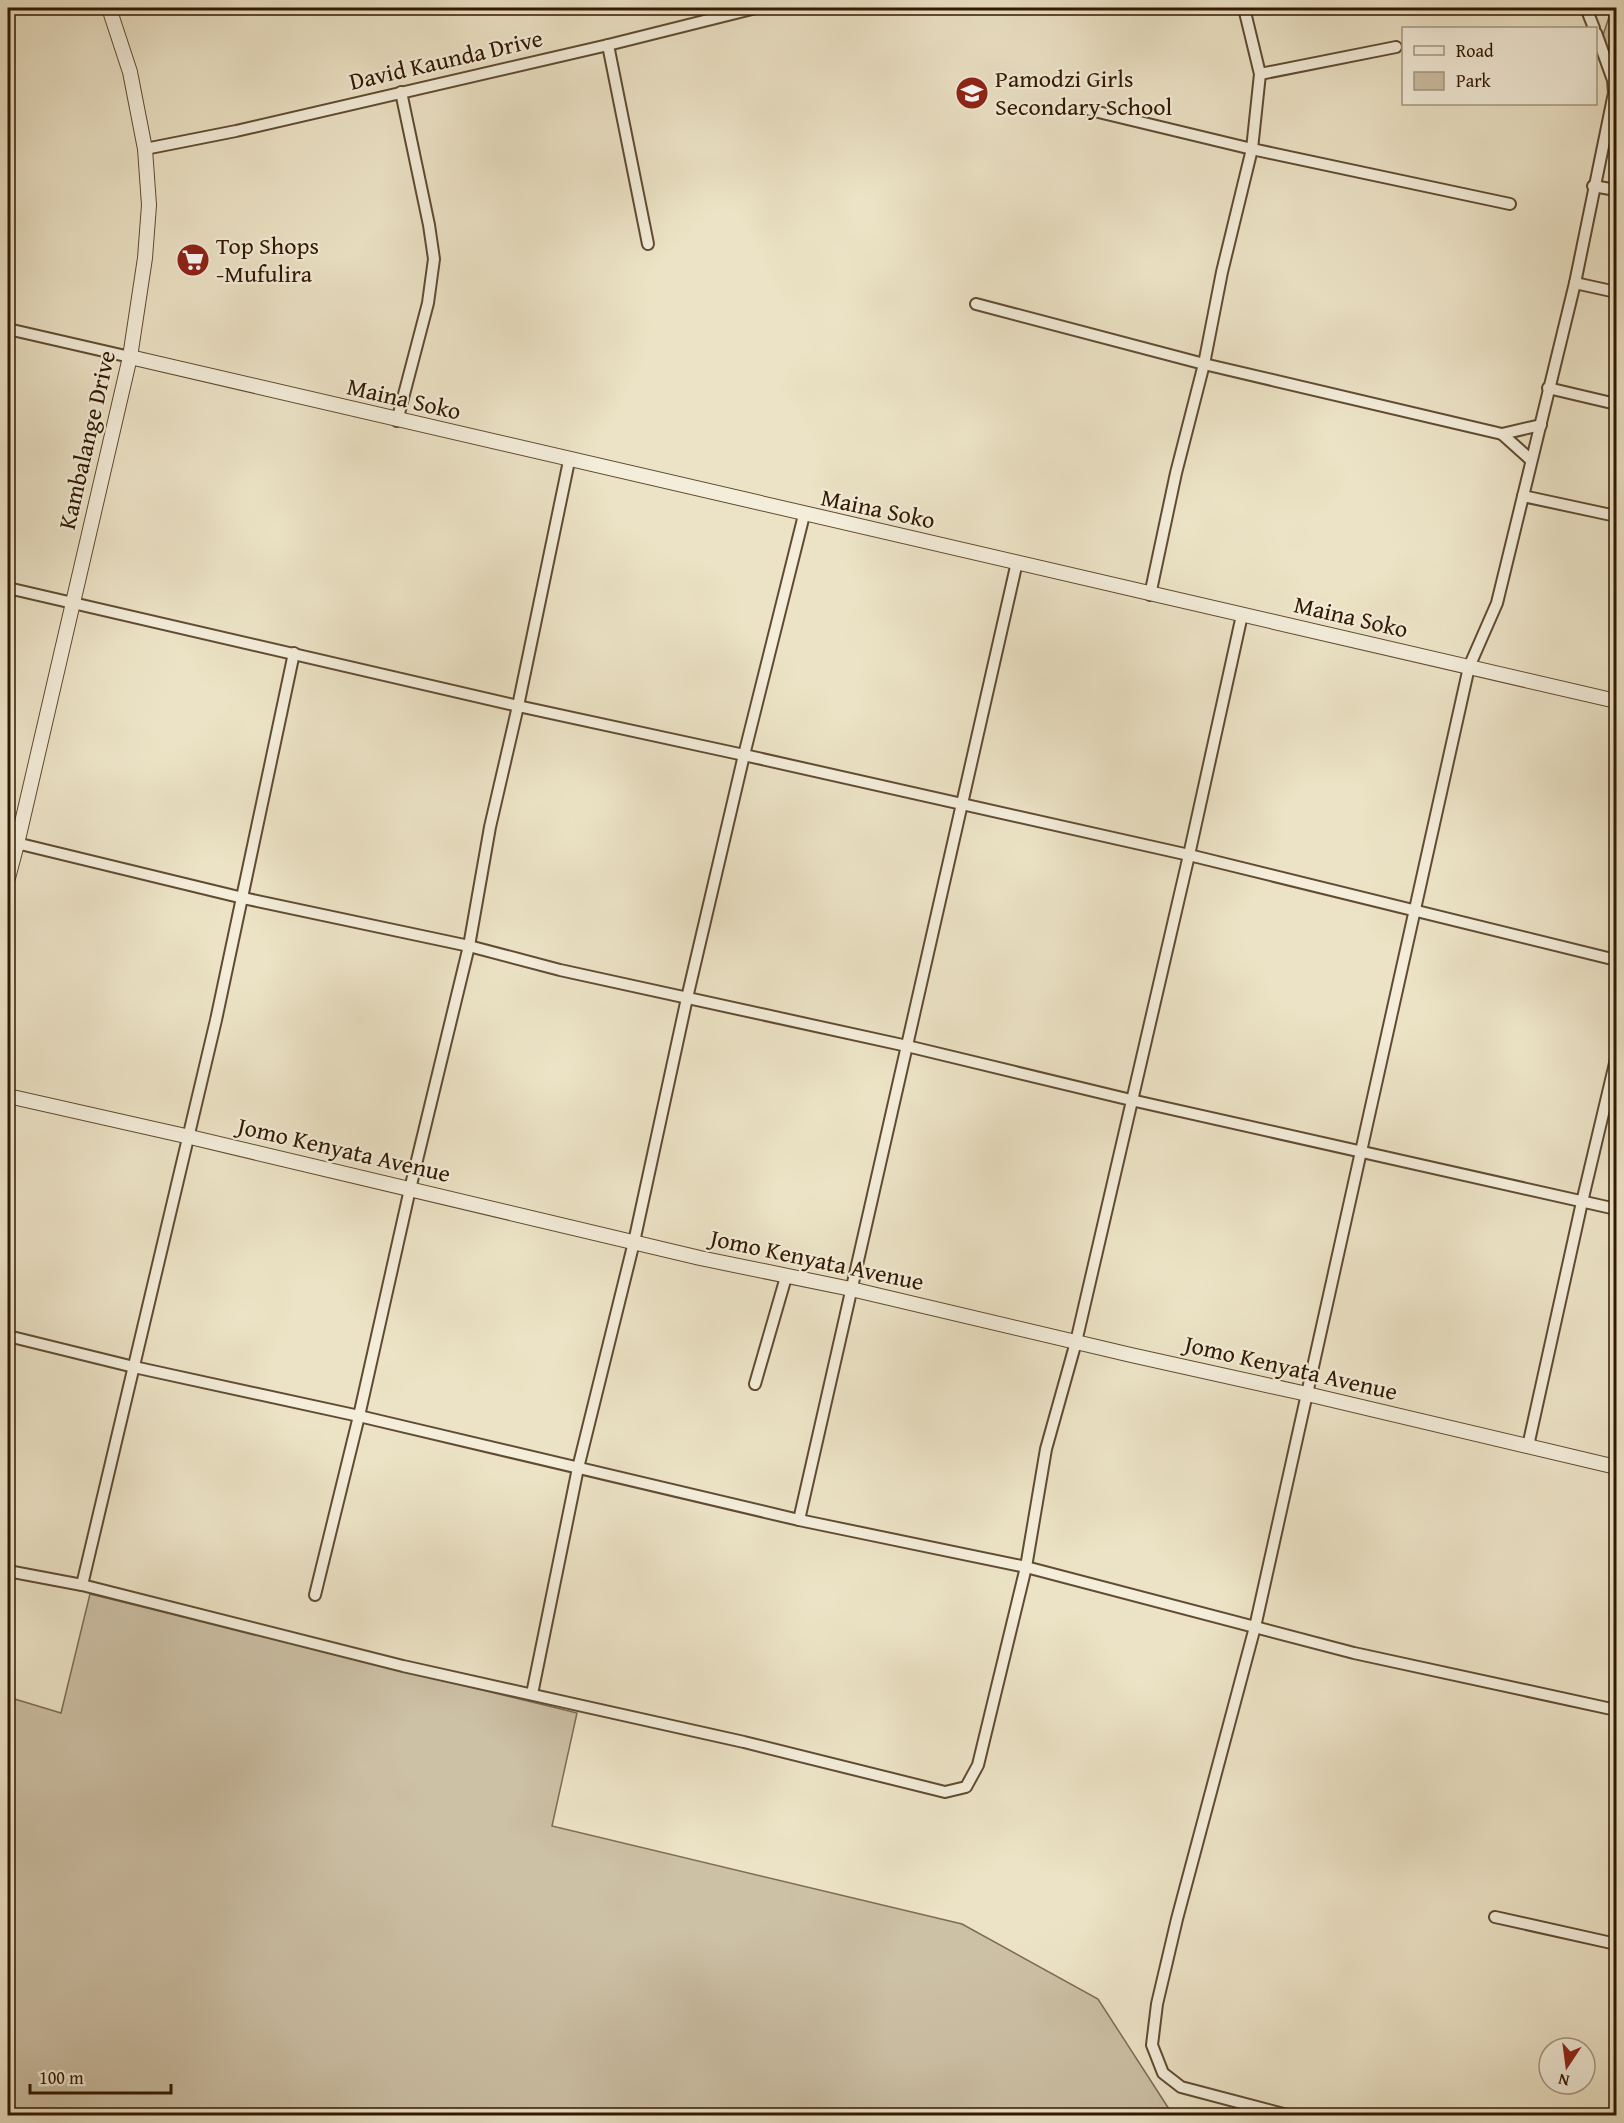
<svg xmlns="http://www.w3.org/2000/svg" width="1624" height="2123" font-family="'Gentium Book Plus',serif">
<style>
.green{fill:#ccc0a5;stroke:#7e6c53;stroke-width:1.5}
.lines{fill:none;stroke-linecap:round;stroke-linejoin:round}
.minor-casing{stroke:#604b32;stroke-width:14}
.tertiary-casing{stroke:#604b32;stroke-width:16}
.minor{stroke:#f3edda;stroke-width:10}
.tertiary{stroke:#f3edda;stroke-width:14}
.labels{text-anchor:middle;stroke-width:4.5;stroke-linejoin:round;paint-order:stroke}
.street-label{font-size:24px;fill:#311801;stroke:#f3edda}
.poi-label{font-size:24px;fill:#311801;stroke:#f3edda;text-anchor:start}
</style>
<rect width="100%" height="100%" fill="#ece3c6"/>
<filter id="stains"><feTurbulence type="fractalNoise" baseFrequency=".00333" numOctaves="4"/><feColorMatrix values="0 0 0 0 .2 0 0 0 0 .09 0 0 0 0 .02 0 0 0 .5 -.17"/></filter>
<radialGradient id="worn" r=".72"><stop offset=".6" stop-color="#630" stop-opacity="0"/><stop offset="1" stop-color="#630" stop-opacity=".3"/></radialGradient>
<!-- green -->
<g class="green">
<path d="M1612 8H1616V79L1603 35Z"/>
<path d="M90 1594 577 1713 552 1826 962 1924 1098 1999 1169 2109 1168 2115H8V1697L61 1713Z"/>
</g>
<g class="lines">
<!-- minor casing -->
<g class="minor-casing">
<g id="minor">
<path d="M1586 8 1594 28"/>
<path d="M608 45 648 244"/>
<path d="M1260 74 1396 47"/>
<path d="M1090 110 1252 149 1510 204"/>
<path d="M145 149 236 131 608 45 756 8"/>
<path d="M1593 186 1616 190"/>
<path d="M1575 283 1616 292"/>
<path d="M976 304 1204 364 1502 434 1541 425"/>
<path d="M8 329 130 357"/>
<path d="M1548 388 1616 404"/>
<path d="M397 421 428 303 434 259 429 225 401 92"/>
<path d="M1502 434 1531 460"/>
<path d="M1523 496 1616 516"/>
<path d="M8 588 518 706 744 755 1189 855 1616 960"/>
<path d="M1150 595 1176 473 1204 364 1222 272 1252 149 1260 74 1244 8"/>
<path d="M8 841 243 898 469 946 560 970 907 1046 1131 1100 1616 1209"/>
<path d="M8 1336 134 1367 359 1416 799 1520 1026 1567 1354 1653 1616 1710"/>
<path d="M755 1384 786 1277"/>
<path d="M1528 1446 1582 1202 1616 1059"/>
<path d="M799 1520 1017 562"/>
<path d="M8 1571 82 1585 403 1666 744 1742 945 1792 966 1787 978 1765 1026 1567 1046 1449 1076 1342 1189 855 1242 615"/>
<path d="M82 1585 216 1020 294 653"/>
<path d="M315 1595 359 1416 410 1189 469 946 490 827 518 706 569 461"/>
<path d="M532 1694 578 1468 634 1242 687 998 744 755 804 515"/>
<path d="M1495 1917 1616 1944"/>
<path d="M1291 2116 1181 2087 1163 2073 1152 2045 1157 2004 1177 1919 1255 1627 1469 667 1497 603 1575 283 1614 93 1613 80 1596 33"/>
</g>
</g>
<!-- tertiary casing -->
<g class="tertiary-casing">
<g id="tertiary">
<path d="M130 357C625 475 1121 585 1616 701"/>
<path d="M8 878 17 844 130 357 145 258 149 205 145 149 130 72 109 8"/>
<path d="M8 1096 190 1137 700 1258 851 1289 1131 1355 1307 1394 1616 1467"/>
</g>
</g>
<!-- minor -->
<use href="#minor" class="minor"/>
<!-- tertiary -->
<use href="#tertiary" class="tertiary"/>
</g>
<!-- icons -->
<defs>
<g id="school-disc" transform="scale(1.725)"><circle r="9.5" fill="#8f2418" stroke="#f3edda"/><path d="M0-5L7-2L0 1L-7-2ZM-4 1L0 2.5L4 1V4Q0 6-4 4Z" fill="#fff"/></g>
<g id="supermarket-disc" transform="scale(1.725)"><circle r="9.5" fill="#8f2418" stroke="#f3edda"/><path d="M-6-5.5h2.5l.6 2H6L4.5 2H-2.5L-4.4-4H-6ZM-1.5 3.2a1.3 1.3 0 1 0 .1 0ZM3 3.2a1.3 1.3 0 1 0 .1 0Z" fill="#fff"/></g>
</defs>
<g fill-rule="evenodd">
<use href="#school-disc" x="972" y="93"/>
<use href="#supermarket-disc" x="193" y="260"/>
</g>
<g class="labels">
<!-- street labels -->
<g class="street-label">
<text transform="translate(446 60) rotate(-13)" y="8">David Kaunda Drive</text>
<text transform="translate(404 399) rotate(13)" y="8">Maina Soko</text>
<text transform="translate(87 440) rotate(-77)" y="8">Kambalange Drive</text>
<text transform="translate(878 509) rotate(12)" y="8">Maina Soko</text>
<text transform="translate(1351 617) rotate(13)" y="8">Maina Soko</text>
<text transform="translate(344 1150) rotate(13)" y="8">Jomo Kenyata Avenue</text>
<text transform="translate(817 1260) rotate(12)" y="8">Jomo Kenyata Avenue</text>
<text transform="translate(1291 1368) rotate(13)" y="8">Jomo Kenyata Avenue</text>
</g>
<!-- poi labels -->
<g class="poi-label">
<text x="995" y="87">Pamodzi Girls<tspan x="995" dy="28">Secondary School</tspan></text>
<text x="216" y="254">Top Shops<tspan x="216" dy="28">-Mufulira</tspan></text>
</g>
</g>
<!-- margin -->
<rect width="1624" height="2123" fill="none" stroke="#ece3c6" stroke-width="30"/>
<rect x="9" y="9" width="1606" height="2105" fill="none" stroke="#311801" stroke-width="3"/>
<rect x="15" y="15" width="1594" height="2093" fill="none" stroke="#311801" stroke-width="1.5"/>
<!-- legend -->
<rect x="1402" y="27" width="195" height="78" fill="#f3edda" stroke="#a59883" stroke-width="1.5"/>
<rect x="1414" y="46" width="30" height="9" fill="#f3edda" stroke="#a59883" stroke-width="1.5"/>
<text x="1456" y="57" font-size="18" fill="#311801">Road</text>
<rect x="1414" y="72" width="30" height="18" fill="#ccc0a5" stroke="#a59883" stroke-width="1.5"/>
<text x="1456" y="87" font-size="18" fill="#311801">Park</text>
<!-- north arrow -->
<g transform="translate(1567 2066) rotate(193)"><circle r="28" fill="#f3edda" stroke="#a59883" stroke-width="1.5"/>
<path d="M0-4.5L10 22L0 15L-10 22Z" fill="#8f2418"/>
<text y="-9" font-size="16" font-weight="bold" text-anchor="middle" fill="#311801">N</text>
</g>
<!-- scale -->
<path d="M30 2084v9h141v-9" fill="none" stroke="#311801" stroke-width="3"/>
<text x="39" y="2084" font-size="18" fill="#311801" stroke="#f3edda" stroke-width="4.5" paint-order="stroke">100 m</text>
<rect width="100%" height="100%" filter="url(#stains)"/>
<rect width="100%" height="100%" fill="url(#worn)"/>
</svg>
